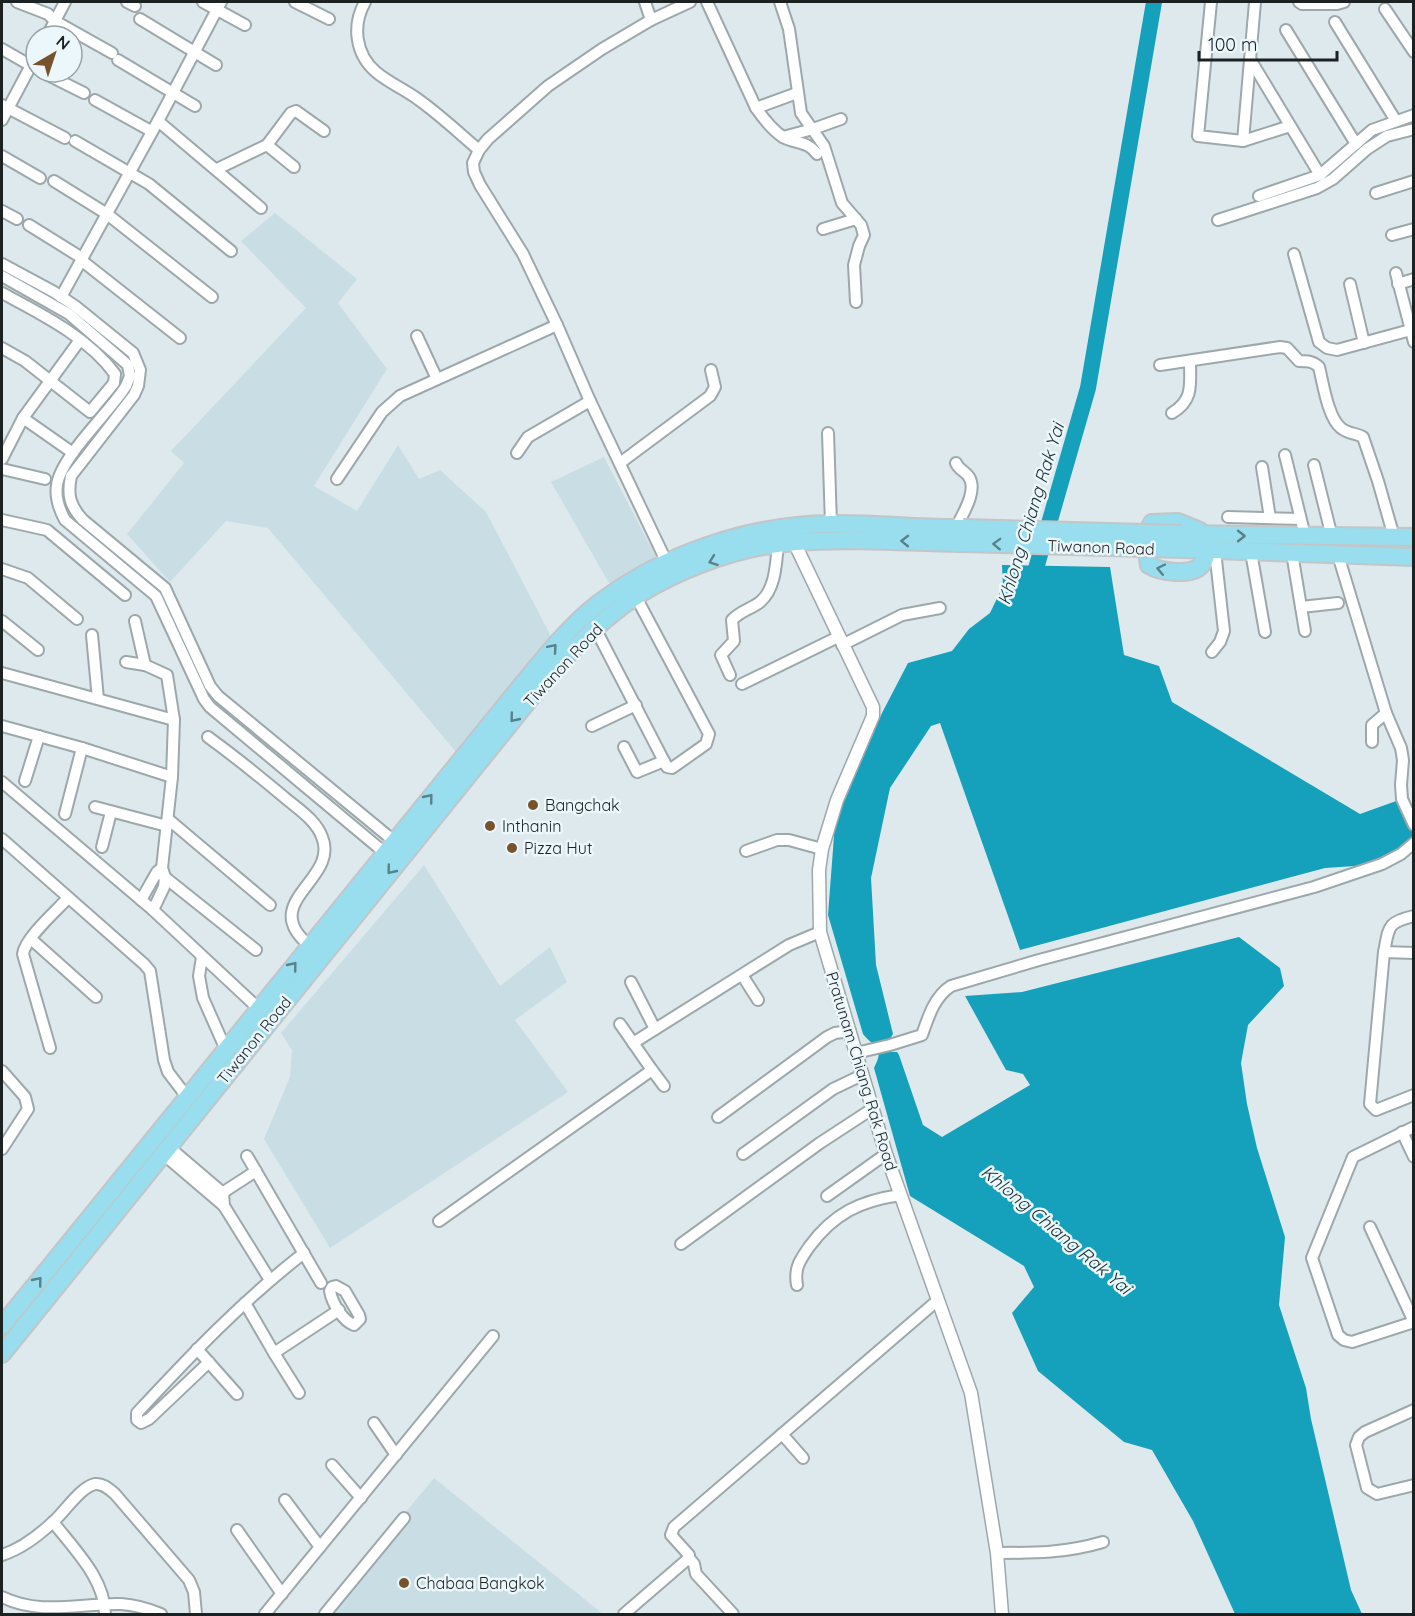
<svg xmlns="http://www.w3.org/2000/svg" width="1415" height="1616" font-family="Quicksand,sans-serif">
<style>
.built{fill:#c9dee4}
.water{fill:#15a0bb}
.lines{fill:none;stroke-linecap:round;stroke-linejoin:round}
.river{stroke:#15a0bb;stroke-width:16}
.minor-casing{stroke:#9da8ab;stroke-width:14}
.tertiary-casing{stroke:#9da8ab;stroke-width:15}
.primary-casing{stroke:#c4c5c6;stroke-width:20}
.minor{stroke:#fff;stroke-width:10}
.tertiary{stroke:#fff;stroke-width:12}
.primary{stroke:#98deee;stroke-width:16}
.primary-bridge-casing{stroke:#c4c5c6;stroke-width:20;stroke-linecap:butt}
.primary-bridge{stroke:#98deee;stroke-width:16}
.oneway{stroke:#5a8088}
.poi-dot{fill:#77532d;stroke:#ebf7fa;stroke-width:2}
.labels{text-anchor:middle;stroke-width:5;stroke-linejoin:round;paint-order:stroke}
.street-label{font-size:16px;fill:#1c2122;stroke:#ebf7fa}
.poi-label{font-size:16px;fill:#1c2122;stroke:#ebf7fa;text-anchor:start}
.water-label{font-size:18px;font-style:italic;fill:#1a2f34;stroke:#ebf7fa}
</style>
<rect width="100%" height="100%" fill="#dde9ed"/>
<!-- built -->
<g class="built">
<path d="M275 213 357 279 338 303 387 369 314 486 357 511 398 445 419 479 440 470 486 512 553 640 456 752 268 528 226 521 170 582 127 534 184 463 171 451 306 308 241 241Z"/>
<path d="M604 457 660 565 613 590 551 482Z"/>
<path d="M424 865 500 986 550 947 567 982 515 1020 568 1092 330 1248 264 1139 290 1077 292 1050 281 1033Z"/>
<path d="M434 1478 603 1614H321Z"/>
</g>
<!-- water -->
<path class="water" d="M1002 565 1110 567 1124 655 1159 666 1172 702 1360 814 1399 800 1413 832V837L1395 851 1370 865 1325 868 1020 950 940 723 931 726 890 788 871 878 876 965 893 1034 888 1042 891 1052H897L899 1055 923 1125 942 1137 1030 1085 1023 1074 1006 1070 965 996 1022 992 1239 937 1280 968 1284 986 1248 1025 1241 1063 1247 1104 1257 1148 1285 1237 1279 1305 1306 1388 1311 1419 1351 1590 1362 1614H1235L1193 1521 1152 1450 1124 1442 1038 1371 1012 1313 1034 1287 1024 1266 910 1196 874 1068C886 1044 873 1048 863 1034L828 915 835 823 882 713 908 663 952 651 969 629 990 613 1003 586Z"/>
<g class="lines">
<!-- river -->
<path class="river" d="M1031 586 1088 388 1154 2"/>
<!-- minor casing -->
<g class="minor-casing">
<g id="minor">
<path d="M17 2 48 14 55 21 112 53"/>
<path d="M127 2 135 6"/>
<path d="M203 2 245 25"/>
<path d="M295 2 329 19"/>
<path d="M365 2C352 25 355 54 376 72 389 83 406 90 419 100 440 115 459 133 479 150"/>
<path d="M645 2 651 20 602 49 548 86 488 139 479 150 473 163 474 172 480 185 523 254 557 325 590 401 667 563"/>
<path d="M707 2 756 108 797 93"/>
<path d="M780 2 789 29 801 113 824 146 842 203 861 225 864 235 859 246 854 265 856 302"/>
<path d="M1211 2 1198 136 1243 141 1290 126"/>
<path d="M1299 2 1302 4H1337L1344 2"/>
<path d="M1385 9 1414 52"/>
<path d="M140 19 216 65"/>
<path d="M651 20 690 2"/>
<path d="M1335 22 1396 121"/>
<path d="M1286 30 1356 144"/>
<path d="M47 36 65 2"/>
<path d="M2 49 35 68"/>
<path d="M1250 59 1320 175"/>
<path d="M118 60 195 106"/>
<path d="M42 72 84 93"/>
<path d="M95 100 151 131"/>
<path d="M2 105 65 138"/>
<path d="M756 108C763 118 772 130 783 137 796 144 808 141 817 154"/>
<path d="M2 120 36 56"/>
<path d="M158 121 261 208"/>
<path d="M783 137 813 129 841 119"/>
<path d="M75 141 149 184 231 251"/>
<path d="M1243 141 1255 2"/>
<path d="M267 145 291 113 296 111 324 131"/>
<path d="M2 156 40 178"/>
<path d="M217 169 267 145 294 167"/>
<path d="M54 181 107 214 212 297"/>
<path d="M1376 193 1414 181"/>
<path d="M1259 196 1320 175 1372 130 1414 115"/>
<path d="M2 211 17 219"/>
<path d="M1218 220 1317 188 1333 179 1367 149 1387 136 1414 129"/>
<path d="M29 225 82 258"/>
<path d="M823 229 856 219"/>
<path d="M1392 235 1414 229"/>
<path d="M1294 254 1319 342 1327 348 1337 350 1414 329"/>
<path d="M81 260 180 338"/>
<path d="M2 264 54 292 75 306 133 353 140 370 138 386 134 395 71 476C67 495 70 506 83 520L165 588 210 686 218 696 394 841"/>
<path d="M1396 273 1414 342"/>
<path d="M2 276 69 314 128 365 130 376 126 386C110 412 61 456 57 485 55 497 59 509 65 520L156 596 204 699 210 707 385 853"/>
<path d="M1350 284 1364 343"/>
<path d="M1398 284 1414 279"/>
<path d="M2 293C41 314 88 337 115 374L114 383 90 412 25 361 2 348"/>
<path d="M61 297 158 121 221 2"/>
<path d="M417 336 437 379"/>
<path d="M1160 365 1280 347 1287 348 1299 361C1307 361 1313 361 1319 367 1323 383 1328 418 1341 428 1348 434 1356 433 1363 437L1378 481 1394 537"/>
<path d="M1172 413C1194 400 1190 384 1190 361"/>
<path d="M23 418 73 453"/>
<path d="M828 433 831 524"/>
<path d="M517 453 528 437 590 401"/>
<path d="M1285 455 1305 536"/>
<path d="M2 459 23 418 80 340"/>
<path d="M620 463 710 396 715 387 711 370"/>
<path d="M956 463C959 470 965 471 969 477 978 491 962 515 956 528"/>
<path d="M1314 465 1332 537"/>
<path d="M1262 467 1270 518"/>
<path d="M2 469 45 479"/>
<path d="M337 479 382 412 400 396 557 325"/>
<path d="M1228 517 1300 519"/>
<path d="M2 520 47 530 125 595"/>
<path d="M1251 552 1265 632"/>
<path d="M1292 553 1305 631"/>
<path d="M1338 555 1386 713 1401 748 1403 760 1401 785 1402 799 1414 825"/>
<path d="M2 569 28 578 77 619"/>
<path d="M1301 607 1338 603"/>
<path d="M2 621 38 650"/>
<path d="M135 621 145 665"/>
<path d="M595 628 667 767 672 768 706 744 709 734 636 597"/>
<path d="M92 635 98 699"/>
<path d="M842 645 902 615 940 608"/>
<path d="M1212 652 1220 642 1224 631 1215 551"/>
<path d="M126 662 145 665 167 675 174 720 172 777"/>
<path d="M2 673 174 720"/>
<path d="M730 675 721 655 734 641 732 620C740 611 751 609 760 602 776 589 776 562 778 544"/>
<path d="M742 684 838 637"/>
<path d="M2 726 82 748 172 777 162 868 165 877 164 887 153 910"/>
<path d="M592 726 636 705"/>
<path d="M208 737C234 756 259 776 284 797 298 809 316 820 322 837 340 880 256 902 310 946"/>
<path d="M1372 742V725L1386 713"/>
<path d="M624 747 637 772 664 761"/>
<path d="M25 781 39 736"/>
<path d="M2 782 153 910 259 1009"/>
<path d="M95 807 167 826"/>
<path d="M65 814 82 748"/>
<path d="M168 819 270 905"/>
<path d="M2 839 144 964 150 971 164 1060 168 1072 187 1097"/>
<path d="M102 847 111 812"/>
<path d="M746 851 777 840H789L822 849"/>
<path d="M162 875 256 950"/>
<path d="M141 900 157 872 162 868"/>
<path d="M1414 916C1387 922 1389 927 1384 952L1370 1104 1376 1110 1414 1095"/>
<path d="M31 939 96 997"/>
<path d="M1384 952 1414 953"/>
<path d="M202 957 199 976 203 998 226 1050"/>
<path d="M742 975 758 1000"/>
<path d="M631 982 655 1029"/>
<path d="M633 1043 789 945 820 932"/>
<path d="M50 1048 23 954C25 938 57 910 68 898"/>
<path d="M856 1053 890 1045 922 1035C928 1018 934 997 951 986L1039 960 1314 887 1382 864 1401 854 1414 843"/>
<path d="M652 1070 664 1086"/>
<path d="M2 1071 25 1097 28 1109 2 1149"/>
<path d="M718 1117 827 1037 835 1033 850 1031"/>
<path d="M1414 1127 1353 1157 1312 1258 1338 1335 1344 1340 1352 1342 1414 1322"/>
<path d="M1402 1132 1414 1157"/>
<path d="M169 1147 223 1193 224 1206"/>
<path d="M163 1154 224 1206 270 1280"/>
<path d="M743 1154 833 1089 862 1075"/>
<path d="M247 1156 321 1283"/>
<path d="M219 1195 256 1171"/>
<path d="M827 1196 886 1154"/>
<path d="M439 1221 652 1070 620 1024"/>
<path d="M1370 1227 1414 1322"/>
<path d="M681 1244 820 1143 872 1109"/>
<path d="M797 1285C794 1268 800 1260 809 1247 834 1213 860 1201 900 1195"/>
<path d="M336 1286 345 1291 359 1315 360 1319 354 1325C343 1321 332 1303 330 1291L332 1287Z"/>
<path d="M245 1303 274 1353 339 1310"/>
<path d="M197 1349 237 1394"/>
<path d="M274 1353 299 1393"/>
<path d="M209 1362 149 1419 141 1423 137 1420V1413C190 1356 243 1300 304 1253"/>
<path d="M1414 1410 1365 1432 1359 1437 1356 1445 1367 1488 1377 1494 1414 1485"/>
<path d="M374 1423 396 1455"/>
<path d="M782 1434 803 1458"/>
<path d="M332 1465 361 1498"/>
<path d="M285 1500 320 1547"/>
<path d="M53 1522C74 1549 105 1579 105 1614"/>
<path d="M237 1530 282 1594"/>
<path d="M997 1553C1035 1553 1066 1553 1103 1542"/>
<path d="M2 1555C21 1549 38 1536 53 1522 64 1513 80 1487 95 1484 103 1483 109 1489 115 1494L189 1580 194 1592 196 1614"/>
<path d="M689 1558 694 1564 696 1574 733 1614"/>
<path d="M2 1597C41 1616 80 1603 121 1604 135 1605 149 1609 161 1614"/>
<path d="M265 1614 493 1336"/>
<path d="M325 1614 404 1518"/>
<path d="M624 1614 689 1558V1555L671 1535 674 1527 938 1300"/>
</g>
</g>
<!-- tertiary casing -->
<g class="tertiary-casing">
<path id="tertiary" d="M794 542 873 707V716L837 800 822 849 819 870 820 932 886 1154 971 1393 997 1553 1002 1614"/>
</g>
<!-- primary casing -->
<g class="primary-casing">
<g id="primary">
<path d="M1200 531 1178 522 1152 523C1144 536 1147 551 1149 565 1160 572 1187 575 1198 568 1204 564 1206 556 1208 550"/>
<path d="M1182 534 1414 537"/>
<path d="M1182 549 1414 557"/>
<path d="M2 1326 517 691C542 661 566 629 598 604 663 554 749 525 831 524 875 523 919 529 963 528"/>
<path d="M2 1354 541 685C563 659 585 635 612 614 659 575 734 546 796 542 851 538 908 542 964 543"/>
</g>
</g>
<!-- minor -->
<use href="#minor" class="minor"/>
<!-- tertiary -->
<use href="#tertiary" class="tertiary"/>
<!-- primary -->
<use href="#primary" class="primary"/>
<!-- primary-bridge casing -->
<g class="primary-bridge-casing">
<g id="primary-bridge">
<path d="M963 528 1182 534"/>
<path d="M964 543 1182 549"/>
</g>
</g>
<!-- primary-bridge -->
<use href="#primary-bridge" class="primary-bridge"/>
</g>
<!-- one-way arrows -->
<defs><path id="oneway-chevron" d="M-2-3.5L2.5 0L-2 3.5" fill="none" stroke-width="1.6" stroke-linecap="round" stroke-linejoin="round" transform="scale(1.5)"/></defs>
<g class="oneway">
<use href="#oneway-chevron" transform="translate(1241 536)"/>
<use href="#oneway-chevron" transform="translate(905 541) rotate(-179)"/>
<use href="#oneway-chevron" transform="translate(997 544) rotate(-178)"/>
<use href="#oneway-chevron" transform="translate(713 561) rotate(160)"/>
<use href="#oneway-chevron" transform="translate(1161 569) rotate(-168)"/>
<use href="#oneway-chevron" transform="translate(553 648) rotate(-49)"/>
<use href="#oneway-chevron" transform="translate(514 718) rotate(129)"/>
<use href="#oneway-chevron" transform="translate(429 798) rotate(-51)"/>
<use href="#oneway-chevron" transform="translate(391 870) rotate(129)"/>
<use href="#oneway-chevron" transform="translate(293 966) rotate(-51)"/>
<use href="#oneway-chevron" transform="translate(38 1281) rotate(-51)"/>
</g>
<!-- markers -->
<g class="poi-dot">
<circle cx="533" cy="805" r="6"/>
<circle cx="490" cy="826" r="6"/>
<circle cx="512" cy="848" r="6"/>
<circle cx="404" cy="1583" r="6"/>
</g>
<g class="labels">
<!-- street labels -->
<g class="street-label">
<text transform="translate(1101 547) rotate(2)" y="6">Tiwanon Road</text>
<text transform="translate(563 665) rotate(-47)" y="6">Tiwanon Road</text>
<text transform="translate(254 1040) rotate(-51)" y="6">Tiwanon Road</text>
<text transform="translate(862 1071) rotate(73)" y="6">Pratunam Chiang Rak Road</text>
</g>
<!-- poi labels -->
<g class="poi-label">
<text x="545" y="811">Bangchak</text>
<text x="502" y="832">Inthanin</text>
<text x="524" y="854">Pizza Hut</text>
<text x="416" y="1589">Chabaa Bangkok</text>
</g>
<!-- water labels -->
<g class="water-label">
<text transform="translate(1031 514) rotate(-73)" y="6">Khlong Chiang Rak Yai</text>
<text transform="translate(1056 1230) rotate(40)" y="6">Khlong Chiang Rak Yai</text>
</g>
</g>
<!-- border -->
<rect width="1415" height="1616" fill="none" stroke="#1c2122" stroke-width="6"/>
<!-- north arrow -->
<g transform="translate(54 54) rotate(39)"><circle r="28" fill="#ebf7fa" stroke="#98a1a4" stroke-width="1.5"/>
<path d="M0-4.5L10 22L0 15L-10 22Z" fill="#77532d"/>
<text y="-9" font-size="16" font-weight="bold" text-anchor="middle" fill="#1c2122">N</text>
</g>
<!-- scale -->
<path d="M1199 51v9h138v-9" fill="none" stroke="#1c2122" stroke-width="3"/>
<text x="1208" y="51" font-size="18" fill="#1c2122" stroke="#ebf7fa" stroke-width="4.5" paint-order="stroke">100 m</text>
</svg>
